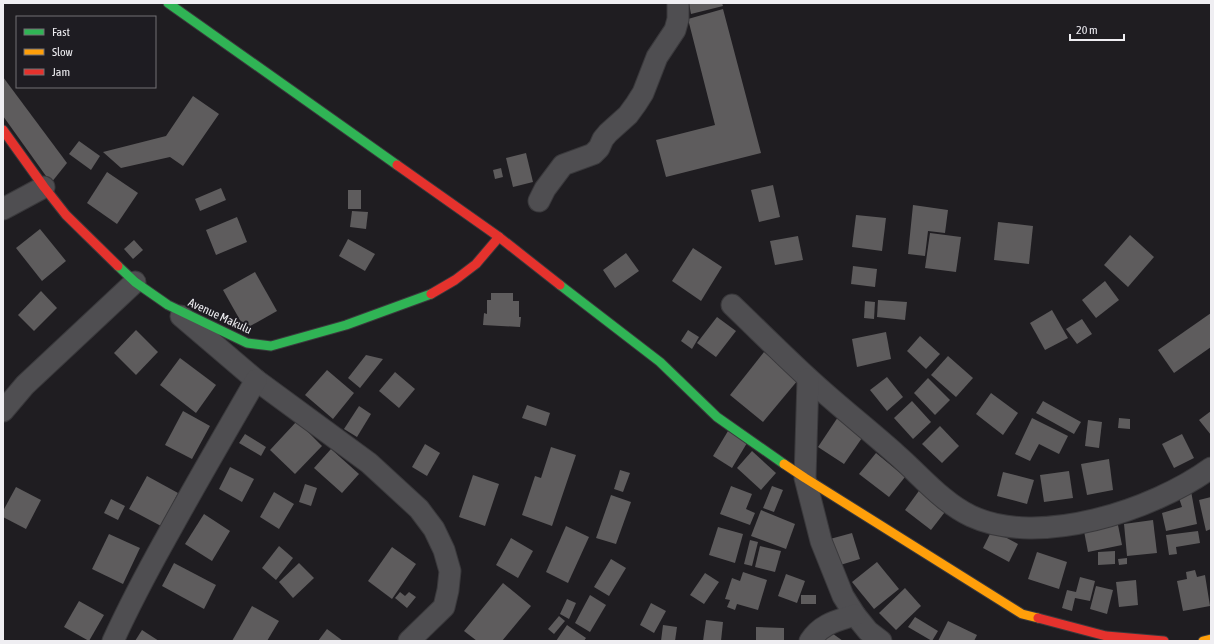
<svg xmlns="http://www.w3.org/2000/svg" width="1214" height="644" font-family="'Asap Condensed',sans-serif">
<style>
.building{fill:#5e5c5d}
.lines{fill:none;stroke-linecap:round;stroke-linejoin:round}
.street-casing{stroke:#3a393c;stroke-width:23}
.fast-casing{stroke:#3a393c;stroke-width:11}
.slow-casing{stroke:#3a393c;stroke-width:11}
.jam-casing{stroke:#3a393c;stroke-width:11}
.street{stroke:#4f4e51;stroke-width:21}
.fast{stroke:#30b455;stroke-width:9}
.slow{stroke:#ff9f0a;stroke-width:9}
.jam{stroke:#e5322d;stroke-width:9}
.labels{text-anchor:middle;stroke-width:4;stroke-linejoin:round;paint-order:stroke}
.street-label{font-size:12px;fill:#efeef2;stroke:#1e1c22}
</style>
<rect width="100%" height="100%" fill="#1f1d21"/>
<!-- building -->
<g class="building">
<path d="M689 3H722L723 6 691 14Z"/>
<path d="M723 9 761 153 666 177 656 140 715 125 688 19Z"/>
<path d="M3 77 67 163 51 183 3 116Z"/>
<path d="M193 96 219 114 183 166 170 157 121 168 103 152 166 136Z"/>
<path d="M79 141 100 156 91 170 69 154Z"/>
<path d="M526 153 533 182 513 187 506 158Z"/>
<path d="M501 168 503 177 495 179 493 170Z"/>
<path d="M107 172 138 193 117 224 87 203Z"/>
<path d="M773 185 780 217 759 222 751 190Z"/>
<path d="M221 188 226 200 200 211 195 199Z"/>
<rect x="348" y="190" width="13" height="19"/>
<path d="M913 205 948 210 945 233 928 231 925 256 908 254Z"/>
<path d="M352 211 368 212 366 229 350 227Z"/>
<path d="M856 215 886 218 882 251 852 247Z"/>
<path d="M237 217 247 242 216 255 206 230Z"/>
<path d="M998 222 1033 226 1029 264 994 260Z"/>
<path d="M40 229 66 261 42 281 16 248Z"/>
<path d="M930 233 961 237 956 272 925 268Z"/>
<path d="M1130 235 1154 257 1128 287 1104 265Z"/>
<path d="M798 236 803 260 775 265 770 241Z"/>
<path d="M348 239 375 254 365 271 339 256Z"/>
<path d="M134 240 143 250 133 259 124 249Z"/>
<path d="M693 248 722 267 701 301 672 281Z"/>
<path d="M626 253 639 271 615 288 603 270Z"/>
<path d="M853 266 877 269 875 287 851 284Z"/>
<path d="M255 272 277 311 245 329 223 290Z"/>
<path d="M1105 281 1119 300 1096 318 1082 300Z"/>
<path d="M41 291 57 308 34 331 18 315Z"/>
<path d="M491 293H513V301H519V317H521L520 327 483 325 484 313 487 314V300H491Z"/>
<path d="M878 300 907 302 905 320 877 317Z"/>
<path d="M865 301 875 302 874 319 864 318Z"/>
<path d="M1052 310 1068 338 1045 350 1030 323Z"/>
<path d="M1211 313V347L1174 373 1158 350Z"/>
<path d="M717 317 736 331 716 357 697 343Z"/>
<path d="M1082 319 1092 334 1077 344 1066 329Z"/>
<path d="M136 330 158 352 136 375 114 353Z"/>
<path d="M688 330 699 337 692 349 681 341Z"/>
<path d="M886 332 891 359 857 367 852 339Z"/>
<path d="M920 336 940 354 926 369 907 351Z"/>
<path d="M764 352 798 380 763 422 730 395Z"/>
<path d="M366 355 383 359 360 388 348 378Z"/>
<path d="M948 356 973 378 956 397 931 375Z"/>
<path d="M180 358 216 385 196 413 160 385Z"/>
<path d="M327 370 354 393 333 419 305 395Z"/>
<path d="M395 372 415 389 399 408 379 391Z"/>
<path d="M887 377 903 397 887 411 870 390Z"/>
<path d="M928 378 950 400 935 415 914 393Z"/>
<path d="M991 393 1018 413 1003 435 976 414Z"/>
<path d="M912 401 931 422 913 439 894 418Z"/>
<path d="M1043 401 1081 422 1074 434 1036 413Z"/>
<path d="M527 405 550 413 546 426 522 418Z"/>
<path d="M359 406 371 414 357 437 344 429Z"/>
<path d="M183 411 210 426 192 459 165 445Z"/>
<path d="M1211 411V435L1199 420Z"/>
<path d="M838 417 864 435 844 464 818 447Z"/>
<path d="M1032 418 1068 436 1059 454 1039 444 1030 461 1015 454Z"/>
<path d="M1119 418 1130 419V429L1118 428Z"/>
<path d="M1088 420 1102 422 1099 448 1085 446Z"/>
<path d="M297 421 322 446 295 474 270 450Z"/>
<path d="M940 426 959 446 942 463 922 444Z"/>
<path d="M728 431 747 443 732 468 713 456Z"/>
<path d="M245 434 266 447 261 456 239 443Z"/>
<path d="M1182 434 1194 458 1174 468 1162 444Z"/>
<path d="M425 444 440 453 427 476 412 467Z"/>
<path d="M551 447 576 455 552 526 522 515 535 476 541 478Z"/>
<path d="M331 449 359 474 342 493 314 468Z"/>
<path d="M752 451 776 473 761 490 737 468Z"/>
<path d="M876 453 905 477 889 497 859 474Z"/>
<path d="M1109 459 1113 490 1087 495 1081 464Z"/>
<path d="M230 467 254 479 242 502 219 489Z"/>
<path d="M620 470 630 473 623 492 614 489Z"/>
<path d="M1069 471 1073 498 1044 502 1040 475Z"/>
<path d="M1003 472 1034 480 1027 504 997 496Z"/>
<path d="M473 475 499 484 485 526 459 517Z"/>
<path d="M147 476 178 493 161 526 129 509Z"/>
<path d="M305 484 317 488 311 506 299 502Z"/>
<path d="M731 486 752 494 746 509 755 513 750 525 720 514Z"/>
<path d="M772 486 783 490 774 512 763 508Z"/>
<path d="M16 487 41 500 26 529 3 517V511Z"/>
<path d="M921 488 948 508 931 530 905 510Z"/>
<path d="M1191 491 1197 524 1166 531 1162 513 1182 507 1179 498Z"/>
<path d="M274 492 294 504 279 529 260 517Z"/>
<path d="M611 495 631 502 616 544 596 538Z"/>
<path d="M1211 497V529L1206 531 1199 500Z"/>
<path d="M111 499 125 506 118 520 104 513Z"/>
<path d="M761 510 795 524 786 549 751 536Z"/>
<path d="M204 514 230 531 212 561 185 544Z"/>
<path d="M1153 520 1157 553 1127 556 1124 524Z"/>
<path d="M1118 525 1122 545 1088 552 1084 531Z"/>
<path d="M566 526 589 537 568 583 546 572Z"/>
<path d="M718 527 743 534 735 563 709 555Z"/>
<path d="M992 530 1018 544 1009 562 983 548Z"/>
<path d="M1198 531 1200 543 1176 547 1177 554 1169 555 1166 535Z"/>
<path d="M852 533 860 559 837 566 830 539Z"/>
<path d="M109 534 140 548 123 584 92 569Z"/>
<path d="M511 538 533 551 518 578 496 565Z"/>
<path d="M750 540 758 542 752 566 744 564Z"/>
<path d="M279 546 293 558 276 580 262 568Z"/>
<path d="M760 546 781 551 775 572 755 567Z"/>
<path d="M392 547 416 564 392 599 368 581Z"/>
<path d="M1115 551V564L1098 565V552Z"/>
<path d="M1037 552 1067 562 1059 589 1028 579Z"/>
<path d="M1127 558V564L1119 565 1118 559Z"/>
<path d="M611 559 626 568 609 596 594 587Z"/>
<path d="M877 562 899 589 874 609 852 582Z"/>
<path d="M174 563 216 585 204 609 162 586Z"/>
<path d="M299 563 314 578 293 598 279 582Z"/>
<path d="M1195 570 1197 577 1205 575 1210 606 1183 611 1177 581 1187 579 1186 572Z"/>
<path d="M743 572 767 580 758 610 737 604 735 610 727 607 730 600 725 599 732 578 740 581Z"/>
<path d="M705 573 719 582 704 604 690 595Z"/>
<path d="M786 574 805 581 797 603 778 596Z"/>
<path d="M1080 577 1095 581 1090 601 1075 598 1072 611 1062 608 1067 590 1076 592Z"/>
<path d="M1136 580 1138 605 1119 607 1116 582Z"/>
<path d="M503 583 531 606 502 641H477L464 631Z"/>
<path d="M1096 586 1113 590 1107 614 1090 609Z"/>
<path d="M905 588 921 606 896 630 879 613Z"/>
<path d="M400 592 405 596 409 592 416 597 407 608 395 598Z"/>
<path d="M590 595 606 605 590 632 575 623Z"/>
<rect x="801" y="595" width="15" height="9"/>
<path d="M567 599 576 603 569 619 560 614Z"/>
<path d="M79 601 104 615 89 641 64 627Z"/>
<path d="M651 603 666 611 654 633 640 625Z"/>
<path d="M252 606 279 621 267 641H232Z"/>
<path d="M559 616 565 621 554 634 548 629Z"/>
<path d="M915 617 938 631 932 641 908 627Z"/>
<path d="M706 620 723 622 721 641H703Z"/>
<path d="M948 621 977 635 974 641H938Z"/>
<path d="M567 625 586 638 584 641H556Z"/>
<path d="M663 625 677 627 675 641H661Z"/>
<path d="M756 627 784 628V641H756Z"/>
<path d="M327 629 343 641H318Z"/>
<path d="M142 630 159 641H135Z"/>
<path d="M829 631 843 641H823Z"/>
</g>
<g class="lines">
<!-- street casing -->
<g class="street-casing">
<g id="street">
<path d="M539 201 545 189 563 165 593 154 599 148 603 139 608 133 628 115 636 104 643 93 657 57 675 30 678 19V3"/>
<path d="M3 209 44 187"/>
<path d="M732 305C757 329 782 354 808 378 837 405 868 429 897 455 920 475 943 503 971 516 1039 548 1153 510 1211 468"/>
<path d="M181 316 256 380 369 463 419 509 434 529 444 550 450 571 448 590 444 607 409 641"/>
<path d="M808 379 805 478 821 541 843 596 855 615 868 631 881 641"/>
<path d="M3 411 25 385 135 282"/>
<path d="M113 641C129 606 147 572 166 538 195 485 226 432 256 380"/>
<path d="M810 641C821 624 836 621 855 615"/>
</g>
</g>
<!-- fast casing -->
<g class="fast-casing">
<g id="fast">
<path d="M168 3 397 165"/>
<path d="M118 266 135 282 168 305 247 343 271 346 346 325 431 294"/>
<path d="M560 285 660 362 717 417 784 464"/>
</g>
</g>
<!-- slow casing -->
<g class="slow-casing">
<g id="slow">
<path d="M784 464 805 478 1022 614 1038 618"/>
<path d="M1203 641 1211 639"/>
</g>
</g>
<!-- jam casing -->
<g class="jam-casing">
<g id="jam">
<path d="M3 130 44 187 66 215 118 266"/>
<path d="M397 165 499 237 560 285"/>
<path d="M431 294 455 280 476 264 499 237"/>
<path d="M1038 618 1106 636 1164 641"/>
</g>
</g>
<!-- street -->
<use href="#street" class="street"/>
<!-- fast -->
<use href="#fast" class="fast"/>
<!-- slow -->
<use href="#slow" class="slow"/>
<!-- jam -->
<use href="#jam" class="jam"/>
</g>
<g class="labels">
<!-- street labels -->
<g class="street-label">
<text transform="translate(220 316) rotate(25)" y="4">Avenue Makulu</text>
</g>
</g>
<!-- border -->
<rect width="1214" height="644" fill="none" stroke="#efeef2" stroke-width="8"/>
<!-- legend -->
<rect x="16" y="16" width="140" height="72" fill="#1e1c22" stroke="#727075"/>
<rect x="24" y="29" width="20" height="6" fill="#30b455" stroke="#727075"/>
<text x="52" y="36" font-size="12" fill="#efeef2">Fast</text>
<rect x="24" y="49" width="20" height="6" fill="#ff9f0a" stroke="#727075"/>
<text x="52" y="56" font-size="12" fill="#efeef2">Slow</text>
<rect x="24" y="69" width="20" height="6" fill="#e5322d" stroke="#727075"/>
<text x="52" y="76" font-size="12" fill="#efeef2">Jam</text>
<!-- scale -->
<path d="M1070 34v6h54v-6" fill="none" stroke="#efeef2" stroke-width="2"/>
<text x="1076" y="34" font-size="12" fill="#efeef2" stroke="#1e1c22" stroke-width="3" paint-order="stroke">20 m</text>
</svg>
